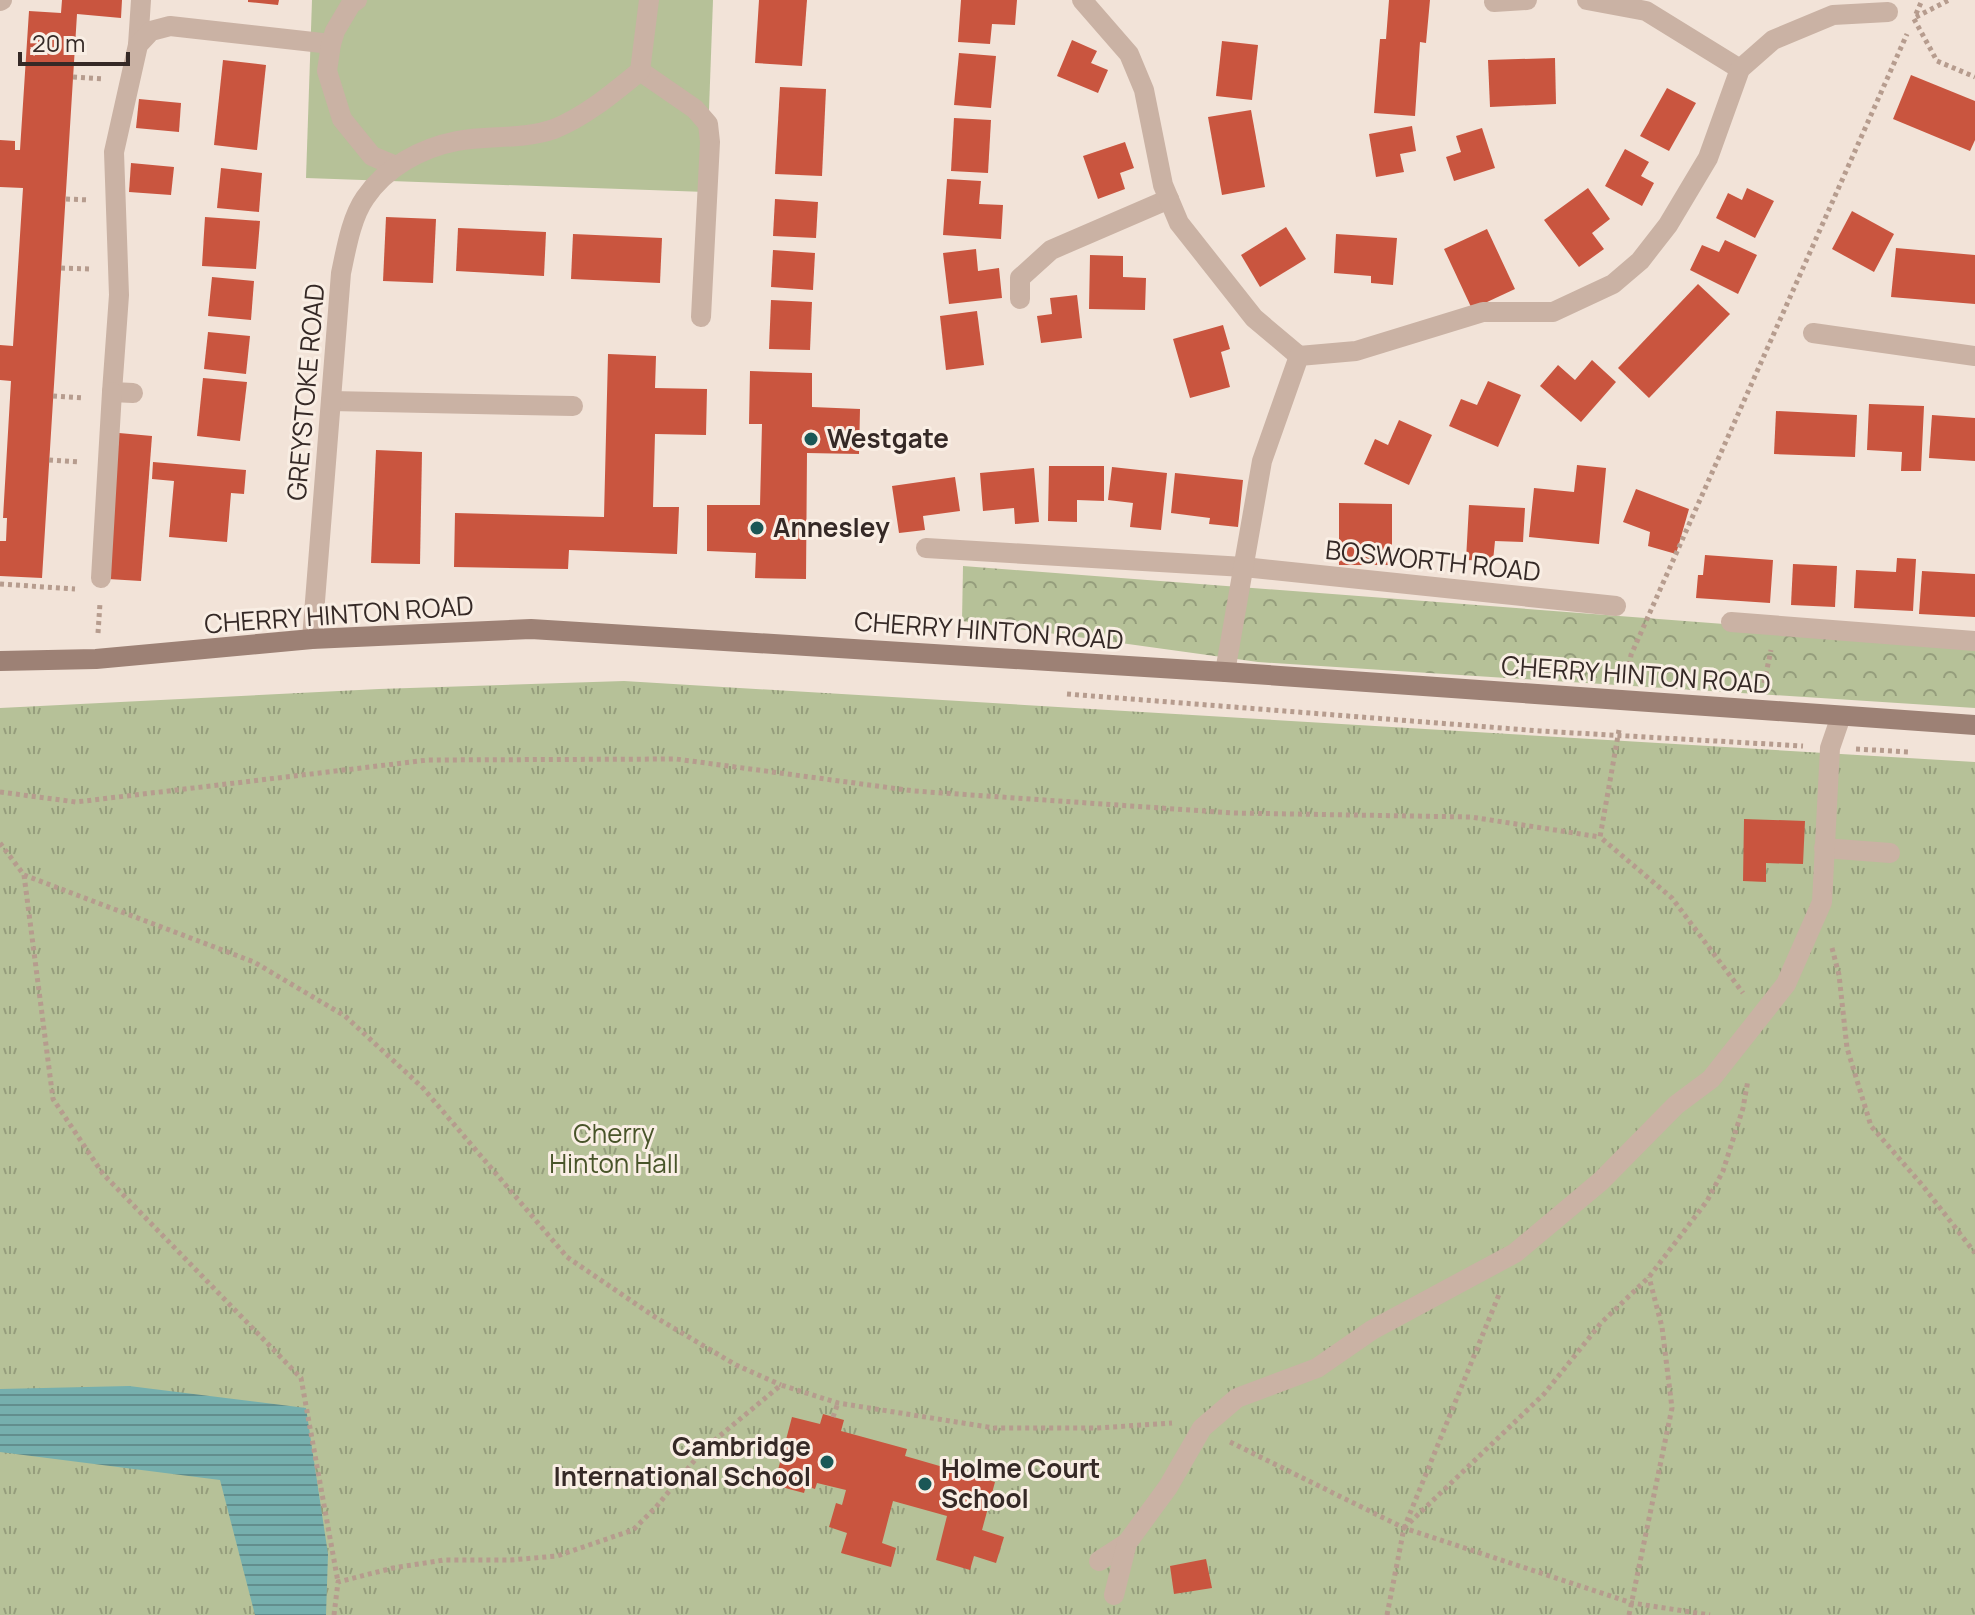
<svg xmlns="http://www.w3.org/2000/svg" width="1975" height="1615" font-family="Manrope,sans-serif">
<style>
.grass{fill:#b6c198}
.forest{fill:url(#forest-crowns)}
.park{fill:url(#park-tufts)}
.water{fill:url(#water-rules)}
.building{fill:#c9553f}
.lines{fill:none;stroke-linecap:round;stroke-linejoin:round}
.path{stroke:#b69c8e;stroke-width:5;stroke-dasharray:4 4;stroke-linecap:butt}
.lane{stroke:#cab2a4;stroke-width:20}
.street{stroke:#cab2a4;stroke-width:20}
.secondary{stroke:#9d8175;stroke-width:20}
.poi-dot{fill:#1b5756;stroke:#f9eee4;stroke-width:3}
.labels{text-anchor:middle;stroke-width:6;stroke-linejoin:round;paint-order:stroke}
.street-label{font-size:26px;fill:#352926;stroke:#f9eee4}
.poi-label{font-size:26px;font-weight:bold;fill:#352926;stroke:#f9eee4;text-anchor:start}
.park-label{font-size:26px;fill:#485429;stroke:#f9eee4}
</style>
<defs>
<pattern id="forest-crowns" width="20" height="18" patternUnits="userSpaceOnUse" patternTransform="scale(2)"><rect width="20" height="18" fill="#b6c198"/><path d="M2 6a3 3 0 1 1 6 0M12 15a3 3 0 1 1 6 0" fill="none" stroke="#959d7c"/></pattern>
<pattern id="park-tufts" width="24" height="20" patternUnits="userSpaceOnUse" patternTransform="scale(2)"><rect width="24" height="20" fill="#b6c198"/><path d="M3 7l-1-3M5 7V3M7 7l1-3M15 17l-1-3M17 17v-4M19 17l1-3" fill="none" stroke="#959d7c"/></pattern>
<pattern id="water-rules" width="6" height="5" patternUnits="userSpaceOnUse" patternTransform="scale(2)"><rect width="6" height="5" fill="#76afad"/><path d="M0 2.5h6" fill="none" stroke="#628e8d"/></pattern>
</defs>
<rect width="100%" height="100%" fill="#f2e3d8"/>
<!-- grass -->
<path class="grass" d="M312 0H713L706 192 306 178Z"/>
<!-- forest -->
<path class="forest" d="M963 566 1975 643V708L1258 662 962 621Z"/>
<!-- park -->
<path class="park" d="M624 681 1975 762V1615H0V708L379 689Z"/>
<!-- water -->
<path class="water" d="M129 1386 306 1408 328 1554 326 1615H255L220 1480 0 1452V1389Z"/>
<!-- building -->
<g class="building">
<path d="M62 0H122L121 18 77 14 42 578 0 576V541H6L7 518H3L11 381 0 380V345L13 346 23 188 0 187V140L15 141V150H20L29 11 61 13Z"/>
<path d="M248 0H279L278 5 248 2Z"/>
<path d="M759 0H807L802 66 755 63Z"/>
<path d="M961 0H1017L1015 25 992 24 990 44 958 42Z"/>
<path d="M1389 0H1430L1426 43 1420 42 1415 116 1374 113 1380 39H1386Z"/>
<path d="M1072 40 1097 51 1091 63 1108 70 1098 93 1057 76Z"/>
<path d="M1222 41 1258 45 1252 100 1216 96Z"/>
<path d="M959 53 996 56 991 108 954 105Z"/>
<path d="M1555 58 1556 104 1490 107 1488 60Z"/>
<path d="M223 60 266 65 257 150 214 145Z"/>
<path d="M1911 75 1975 101V140L1970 151 1893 119Z"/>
<path d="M780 87 826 89 822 176 775 174Z"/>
<path d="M1667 88 1696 103 1669 151 1640 136Z"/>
<path d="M139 99 181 103 179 132 136 128Z"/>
<path d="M1251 110 1265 187 1222 195 1208 117Z"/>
<path d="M954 118 991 120 988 173 951 171Z"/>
<path d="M1412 126 1416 151 1400 154 1404 172 1376 177 1369 134Z"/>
<path d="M1482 128 1495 168 1454 181 1446 157 1461 152 1456 136Z"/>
<path d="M1125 142 1134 168 1120 173 1125 189 1098 199 1083 156Z"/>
<path d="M1625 149 1649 162 1641 176 1654 183 1642 206 1605 186Z"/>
<path d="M131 163 174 167 171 195 129 192Z"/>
<path d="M221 168 262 173 259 212 217 208Z"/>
<path d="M947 179 981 181 979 204 1003 205 1001 239 943 235Z"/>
<path d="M1588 188 1610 219 1592 233 1604 249 1579 267 1544 220Z"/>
<path d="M1747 188 1774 201 1755 238 1716 218 1728 193 1742 200Z"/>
<path d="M775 199 818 202 816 238 773 236Z"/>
<path d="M1852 211 1894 234 1874 272 1832 249Z"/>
<path d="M205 217 260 221 256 269 202 266Z"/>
<path d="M386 217 436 219 433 283 383 281Z"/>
<path d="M1286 227 1306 259 1260 287 1241 255Z"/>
<path d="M458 228 546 232 544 276 456 271Z"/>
<path d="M1487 229 1515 289 1472 309 1444 249Z"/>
<path d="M573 234 662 238 660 283 571 279Z"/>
<path d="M1336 234 1397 238 1393 285 1371 283V276L1334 273Z"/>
<path d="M1725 240 1757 255 1738 294 1690 270 1702 245 1719 252Z"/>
<path d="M1896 248 1975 255V304L1891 297Z"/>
<path d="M976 249 978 271 999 268 1002 298 949 304 943 253Z"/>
<path d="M773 250 815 253 813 290 771 287Z"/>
<path d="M1090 255 1123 256V277L1146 278 1145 310 1089 309Z"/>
<path d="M212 277 254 281 251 320 208 316Z"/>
<path d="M1698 284 1730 314 1649 398 1618 368Z"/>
<path d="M1077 295 1082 338 1041 343 1037 316 1052 314 1050 298Z"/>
<path d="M771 300 812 302 810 350 769 349Z"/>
<path d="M977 311 984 365 946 370 940 316Z"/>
<path d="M1223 325 1230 349 1221 352 1230 387 1190 398 1173 339Z"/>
<path d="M208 332 250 336 246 374 204 369Z"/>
<path d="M608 354 656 356 655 388 707 389 706 435 655 434 653 507H679L677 554 569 550 568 569 454 567 455 513 604 517Z"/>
<path d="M1592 360 1616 382 1581 422 1540 386 1558 365 1575 380Z"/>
<path d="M750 371 812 373V407L860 409 859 454 807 453 806 579 755 578 756 553 707 551V505H760L762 424H749Z"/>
<path d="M203 378 247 382 240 441 197 436Z"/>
<path d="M1488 381 1521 395 1498 447 1449 426 1461 399 1477 405Z"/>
<path d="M1869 404 1924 406 1921 471H1901L1902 452 1867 450Z"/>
<path d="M1776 411 1857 415 1855 457 1774 454Z"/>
<path d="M1932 415 1975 418V461L1929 458Z"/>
<path d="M1399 420 1432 435 1409 485 1364 464 1375 439 1388 445Z"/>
<path d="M119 433 152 436 141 581 108 579Z"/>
<path d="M376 450 422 452 420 564 371 563Z"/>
<path d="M153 462 246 470 244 494 231 493 227 542 169 537 174 481 152 479Z"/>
<path d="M1577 465 1606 468 1599 544 1529 537 1534 488 1574 492Z"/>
<path d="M1049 466H1104V501L1077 500V522L1048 521Z"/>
<path d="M1112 467 1167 473 1161 530 1130 527 1133 503 1108 500Z"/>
<path d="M1034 468 1039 522 1015 524 1014 508 983 511 980 473Z"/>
<path d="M1175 473 1243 480 1238 527 1209 524 1210 518 1171 513Z"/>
<path d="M955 477 960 511 923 516 925 530 899 533 892 486Z"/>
<path d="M1636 489 1689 509 1676 554 1648 546 1650 532 1623 522Z"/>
<path d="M1339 503 1392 504V565H1339Z"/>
<path d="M1469 505 1525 508 1523 542 1495 541 1493 561 1466 560Z"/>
<path d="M1705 555 1773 560 1770 603 1696 598 1698 575H1703Z"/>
<path d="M1897 558 1916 559 1913 611 1854 608 1856 570 1896 572Z"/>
<path d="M1793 564 1837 566 1835 607 1791 605Z"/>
<path d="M1922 571 1975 574V617L1919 614Z"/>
<path d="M1744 819 1805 821 1803 864 1766 863V882L1743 881Z"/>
<path d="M823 1414 844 1420 841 1431 907 1449 905 1456 995 1482 982 1530 1004 1537 996 1563 974 1556 970 1570 936 1560 947 1516 893 1501 882 1543 896 1548 891 1567 841 1553 847 1533 829 1527 836 1503 842 1505 846 1490 817 1483 815 1489 806 1486 804 1493 774 1485 792 1417 820 1424Z"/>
<path d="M1206 1559 1212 1588 1174 1594 1170 1566Z"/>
</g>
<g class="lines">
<!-- path -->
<g class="path">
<path d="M1916 14 1922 0"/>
<path d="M1916 17 1949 0"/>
<path d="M1914 19 1937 61 1975 77"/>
<path d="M73 77 104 79"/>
<path d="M66 199 89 200"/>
<path d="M61 268 92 269"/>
<path d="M53 396 84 398"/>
<path d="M49 460 80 462"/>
<path d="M0 584 75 589"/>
<path d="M98 633 100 603"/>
<path d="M1628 673 1631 655 1907 34"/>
<path d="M1764 683 1771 650"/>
<path d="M1067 694 1540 731 1803 746"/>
<path d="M1619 730 1600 837 1672 898 1743 993"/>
<path d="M1856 749 1910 752"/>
<path d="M0 792 76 802 428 760 676 759 914 791 1233 813 1471 817 1600 837"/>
<path d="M0 843 24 875 254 962 345 1016 423 1088 567 1257 655 1317 736 1365 781 1385"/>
<path d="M24 875 53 1099 103 1174 301 1378 338 1582"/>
<path d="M1832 948 1839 975 1847 1048 1871 1126 1923 1186 1975 1253"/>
<path d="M833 1417 838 1403"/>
<path d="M1230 1442 1404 1528 1632 1603 1710 1615"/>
<path d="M1404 1528 1544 1394 1601 1323 1649 1277 1707 1201 1723 1171 1743 1108 1748 1080"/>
<path d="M334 1615 338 1582 393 1568 444 1560H511L557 1556 633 1530 656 1507 704 1449 781 1385 838 1403 994 1428H1097L1172 1423"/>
<path d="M1387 1615 1404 1528 1500 1292"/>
<path d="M1629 1615 1672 1408 1662 1327 1649 1277"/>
</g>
<!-- lane -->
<g class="lane">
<path d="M0 1 2 0"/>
<path d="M138 45 141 0"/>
<path d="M1020 299V278L1051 250 1169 199"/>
<path d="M133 393 112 392 119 295 114 152 138 45 151 31 170 26 331 44"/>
<path d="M101 578 112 392"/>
<path d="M1824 848 1890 853"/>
<path d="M1099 1561 1127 1543"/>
<path d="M1114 1595 1127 1543 1168 1487 1202 1428 1237 1398 1317 1368 1372 1330 1515 1253 1601 1181 1676 1105 1711 1079 1786 984 1822 902 1830 748 1841 716"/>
</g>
<!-- street -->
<g class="street">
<path d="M357 0 351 4 335 31 331 44 327 71 342 119 372 156 396 166"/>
<path d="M1082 0 1129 54 1144 90 1163 185 1179 223 1254 318 1299 356"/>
<path d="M1587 0 1646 11 1740 69"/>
<path d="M1494 2 1527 0"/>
<path d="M640 71 695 109 708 124 710 142 701 317"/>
<path d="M1813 333 1975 356"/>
<path d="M331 401 573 406"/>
<path d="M926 548 1244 567 1616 606"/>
<path d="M1731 622 1975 641"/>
<path d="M312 639 341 273C346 250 351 218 365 198 386 167 421 148 457 141 489 135 522 140 554 129 586 116 613 93 640 71L649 0"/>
<path d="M1225 672 1262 461 1299 356 1356 351 1483 312H1553L1613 284 1640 261 1668 225 1708 158 1740 69 1773 40 1833 15 1888 12"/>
</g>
<!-- secondary -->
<path class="secondary" d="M0 661 96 659 312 639 531 629 1225 672 1975 725"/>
</g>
<!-- markers -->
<g class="poi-dot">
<circle cx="811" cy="439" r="8"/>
<circle cx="757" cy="528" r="8"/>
<circle cx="827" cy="1462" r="8"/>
<circle cx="925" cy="1484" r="8"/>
</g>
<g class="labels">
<!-- street labels -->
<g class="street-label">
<text transform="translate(306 392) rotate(-85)" y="9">GREYSTOKE ROAD</text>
<text transform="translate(1433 561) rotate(6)" y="9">BOSWORTH ROAD</text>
<text transform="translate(339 615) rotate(-4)" y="9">CHERRY HINTON ROAD</text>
<text transform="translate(989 631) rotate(4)" y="9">CHERRY HINTON ROAD</text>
<text transform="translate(1636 675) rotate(4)" y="9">CHERRY HINTON ROAD</text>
</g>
<!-- poi labels -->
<g class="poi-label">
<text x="827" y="448">Westgate</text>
<text x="773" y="537">Annesley</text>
<text x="811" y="1456" text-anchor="end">Cambridge<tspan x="811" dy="30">International School</tspan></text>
<text x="941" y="1478">Holme Court<tspan x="941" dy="30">School</tspan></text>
</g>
<!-- park labels -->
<g class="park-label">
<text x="614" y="1143">Cherry<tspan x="614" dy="30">Hinton Hall</tspan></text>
</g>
</g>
<!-- scale -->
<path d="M20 52v12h108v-12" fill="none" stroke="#352926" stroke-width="4"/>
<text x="32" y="52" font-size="24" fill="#352926" stroke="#f9eee4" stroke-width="6" paint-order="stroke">20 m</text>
</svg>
